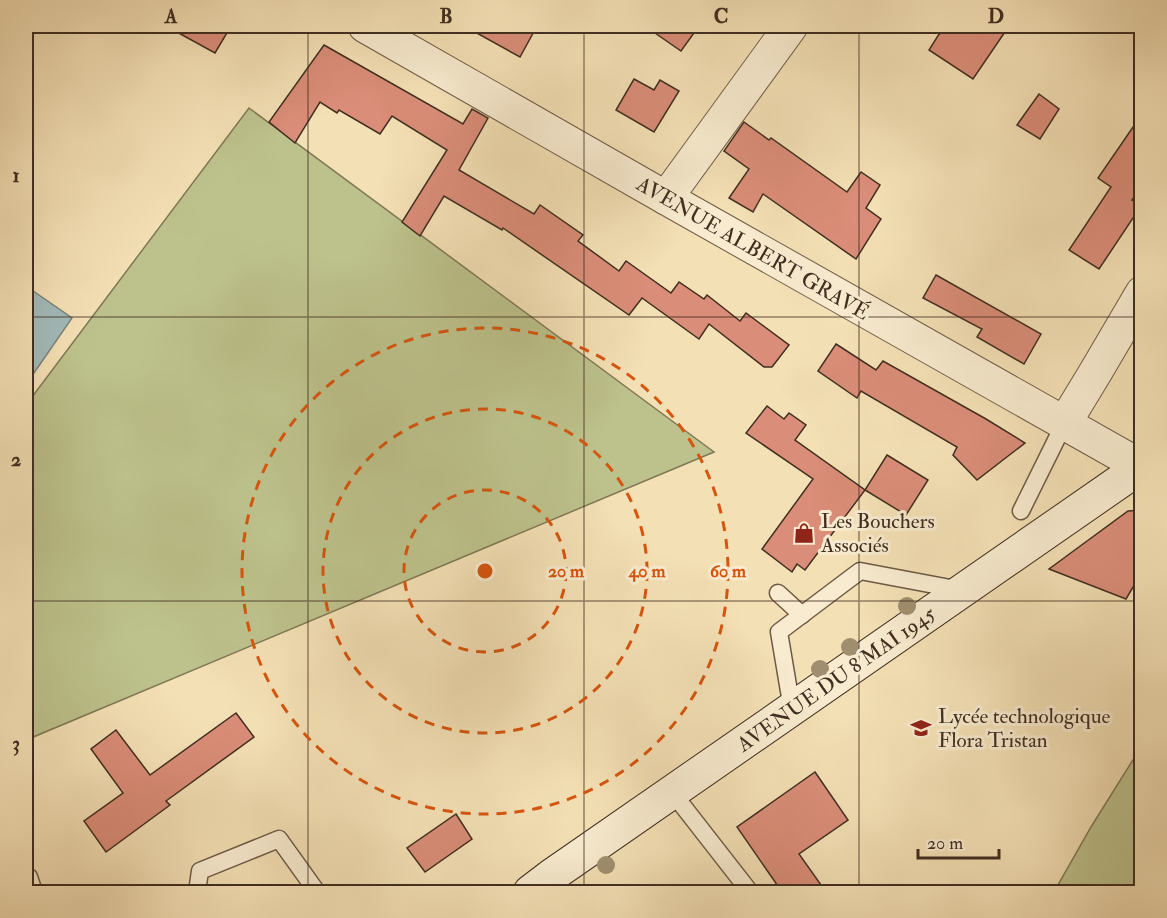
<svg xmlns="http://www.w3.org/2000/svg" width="1167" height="918" font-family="'IM FELL Double Pica',serif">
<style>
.green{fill:#bdc28c;stroke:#7e7856;stroke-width:1.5}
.water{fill:#a1bab9;stroke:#7a827c;stroke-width:1.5}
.building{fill:#da8d78;stroke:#402e21;stroke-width:1.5}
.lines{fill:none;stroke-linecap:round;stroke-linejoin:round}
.service-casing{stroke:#6d5a46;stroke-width:19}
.minor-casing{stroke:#6d5a46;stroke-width:35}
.tertiary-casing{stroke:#6d5a46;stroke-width:35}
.secondary-casing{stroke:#402e21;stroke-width:35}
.service{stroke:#f8ebcf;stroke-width:16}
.minor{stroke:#f8ebcf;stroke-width:33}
.tertiary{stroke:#f8ebcf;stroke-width:33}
.secondary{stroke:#f8ebcf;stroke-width:33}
.tree{fill:#9f8f6f}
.grid{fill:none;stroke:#402e21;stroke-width:1.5;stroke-opacity:0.55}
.ring{fill:none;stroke:#d7550e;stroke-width:3;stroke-dasharray:10 8}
.labels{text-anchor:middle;stroke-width:6;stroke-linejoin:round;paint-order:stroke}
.street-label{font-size:21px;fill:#402e21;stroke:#f8ebcf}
.poi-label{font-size:21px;fill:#402e21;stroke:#f8ebcf;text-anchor:start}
.centre{fill:#d7550e;stroke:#f8ebcf;stroke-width:3}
.ring-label{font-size:18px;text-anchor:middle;font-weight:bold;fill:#d7550e;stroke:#f8ebcf;stroke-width:6;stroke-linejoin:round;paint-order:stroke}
.neatline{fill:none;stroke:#402e21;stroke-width:2}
.grid-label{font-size:20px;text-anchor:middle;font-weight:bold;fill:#402e21}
</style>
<rect width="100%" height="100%" fill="#f4e0b5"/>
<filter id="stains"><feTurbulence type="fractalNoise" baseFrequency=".00333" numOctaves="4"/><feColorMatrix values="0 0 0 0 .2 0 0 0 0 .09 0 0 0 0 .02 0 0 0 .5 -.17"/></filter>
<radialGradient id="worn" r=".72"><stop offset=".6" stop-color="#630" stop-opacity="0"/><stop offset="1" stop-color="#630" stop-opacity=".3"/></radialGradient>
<!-- green -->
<g class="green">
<path d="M249 108 714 452 26 740V405Z"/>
<path d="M1141 747V892H1054L1091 827Z"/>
</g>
<!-- water -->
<path class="water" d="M26 286 72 318 34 373 26 368Z"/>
<!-- building -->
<g class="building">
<path d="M166 26H231L215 53Z"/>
<path d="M464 26H537L520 57Z"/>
<path d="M645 26H699L681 51Z"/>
<path d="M958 26H1009L973 79 929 50 939 34Z"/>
<path d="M324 45 463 124 472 109 488 118 459 170 534 214 540 205 583 235 578 241 619 271 626 261 671 293 679 282 704 299 707 295 740 321 746 313 789 345 772 367H764L709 324 699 339 642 298 629 315 503 228 502 230 444 196 420 236 402 222 447 150 392 116 380 134 339 110 337 113 320 102 295 143 269 122Z"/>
<path d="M634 79 654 90 660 80 679 91 654 132 616 110Z"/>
<path d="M1039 94 1059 109 1040 139 1017 125Z"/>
<path d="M1142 114V185L1132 200 1141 206 1099 269 1069 250 1111 187 1098 178Z"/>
<path d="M744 122 769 140 771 138 847 192 861 172 880 185 866 208 881 219 856 259 763 194 753 212 729 198 749 169 724 151Z"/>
<path d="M936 275 1041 334 1024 364 977 337 982 329 923 298Z"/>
<path d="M836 344 876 370 883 361 986 419 1025 443 977 480 953 455 957 447 861 391 857 398 818 371Z"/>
<path d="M767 406 784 419 789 413 806 425 795 440 865 490 805 570 797 564 792 572 762 549 813 479 746 433Z"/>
<path d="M887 455 928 480 906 515 865 490Z"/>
<path d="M1142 510V572L1126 599 1049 569 1128 511Z"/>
<path d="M236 713 254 737 166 801 170 805 106 852 84 821 123 793 91 749 116 730 150 775Z"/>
<path d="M815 772 848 820 799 854 826 892H782L737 827Z"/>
<path d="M456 814 472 839 425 872 407 848Z"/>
</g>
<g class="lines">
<!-- service casing -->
<g class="service-casing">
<g id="service">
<path d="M1021 511 1064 424"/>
<path d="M778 593 802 615"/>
<path d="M792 709 779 632 860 571 961 590"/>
<path d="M672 792 750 892"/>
<path d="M29 877 34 892"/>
<path d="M197 892 200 871 279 839 317 892"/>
</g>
</g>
<!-- minor casing -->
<g class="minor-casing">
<g id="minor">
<path d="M666 198 791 26"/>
<path d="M1064 424 1095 373 1142 293"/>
</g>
</g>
<!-- tertiary casing -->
<g class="tertiary-casing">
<path id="tertiary" d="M365 26 666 198 1142 467"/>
</g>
<!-- secondary casing -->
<g class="secondary-casing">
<path id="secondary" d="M530 892 551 876 1142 466"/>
</g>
<!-- service -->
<use href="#service" class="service"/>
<!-- minor -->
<use href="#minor" class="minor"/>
<!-- tertiary -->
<use href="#tertiary" class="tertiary"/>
<!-- secondary -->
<use href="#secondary" class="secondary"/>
</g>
<!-- trees -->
<g class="tree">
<circle cx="907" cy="606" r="9"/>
<circle cx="850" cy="647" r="9"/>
<circle cx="820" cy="669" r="9"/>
<circle cx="606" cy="865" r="9"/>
</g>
<!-- grid -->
<path class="grid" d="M308 26V892M584 26V892M859 26V892M26 317H1142M26 601H1142"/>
<!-- distance rings -->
<g class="ring">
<circle cx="485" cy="571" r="81"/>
<circle cx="485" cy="571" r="162"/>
<circle cx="485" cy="571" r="243"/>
</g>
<!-- icons -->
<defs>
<g id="shop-bare" transform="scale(1.62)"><path d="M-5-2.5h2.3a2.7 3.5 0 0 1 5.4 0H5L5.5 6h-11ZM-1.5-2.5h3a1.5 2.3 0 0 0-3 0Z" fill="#8f2418" stroke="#f8ebcf" stroke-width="2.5" paint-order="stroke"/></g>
<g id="school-bare" transform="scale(1.62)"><path d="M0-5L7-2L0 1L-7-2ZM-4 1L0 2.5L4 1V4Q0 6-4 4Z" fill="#8f2418" stroke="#f8ebcf" stroke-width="2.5" paint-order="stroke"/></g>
</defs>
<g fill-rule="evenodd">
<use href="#shop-bare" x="804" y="533"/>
<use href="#school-bare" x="921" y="728"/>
</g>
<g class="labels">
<!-- street labels -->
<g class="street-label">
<text transform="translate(753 248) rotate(30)" y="7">AVENUE ALBERT GRAVÉ</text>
<text transform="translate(836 679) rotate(-35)" y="7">AVENUE DU 8 MAI 1945</text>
</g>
<!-- poi labels -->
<g class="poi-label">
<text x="821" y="528">Les Bouchers<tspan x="821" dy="24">Associés</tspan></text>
<text x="938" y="723">Lycée technologique<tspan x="938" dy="24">Flora Tristan</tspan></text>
</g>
</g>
<circle cx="485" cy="571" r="9" class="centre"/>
<g class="ring-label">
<text x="566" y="577">20 m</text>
<text x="647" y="577">40 m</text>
<text x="728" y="577">60 m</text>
</g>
<!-- margin -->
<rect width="1167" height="918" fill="none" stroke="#f4e0b5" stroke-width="66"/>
<!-- scale -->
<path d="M918 849v9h81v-9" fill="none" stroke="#402e21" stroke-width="3"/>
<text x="927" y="849" font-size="18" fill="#402e21" stroke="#f8ebcf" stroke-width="4.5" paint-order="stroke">20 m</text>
<rect x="33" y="33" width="1101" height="852" class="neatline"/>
<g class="grid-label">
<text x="171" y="23">A</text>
<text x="446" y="23">B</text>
<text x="721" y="23">C</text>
<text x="996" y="23">D</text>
<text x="16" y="182">1</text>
<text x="16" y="466">2</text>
<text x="16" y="750">3</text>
</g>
<rect width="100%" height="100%" filter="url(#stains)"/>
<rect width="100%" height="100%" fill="url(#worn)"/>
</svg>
